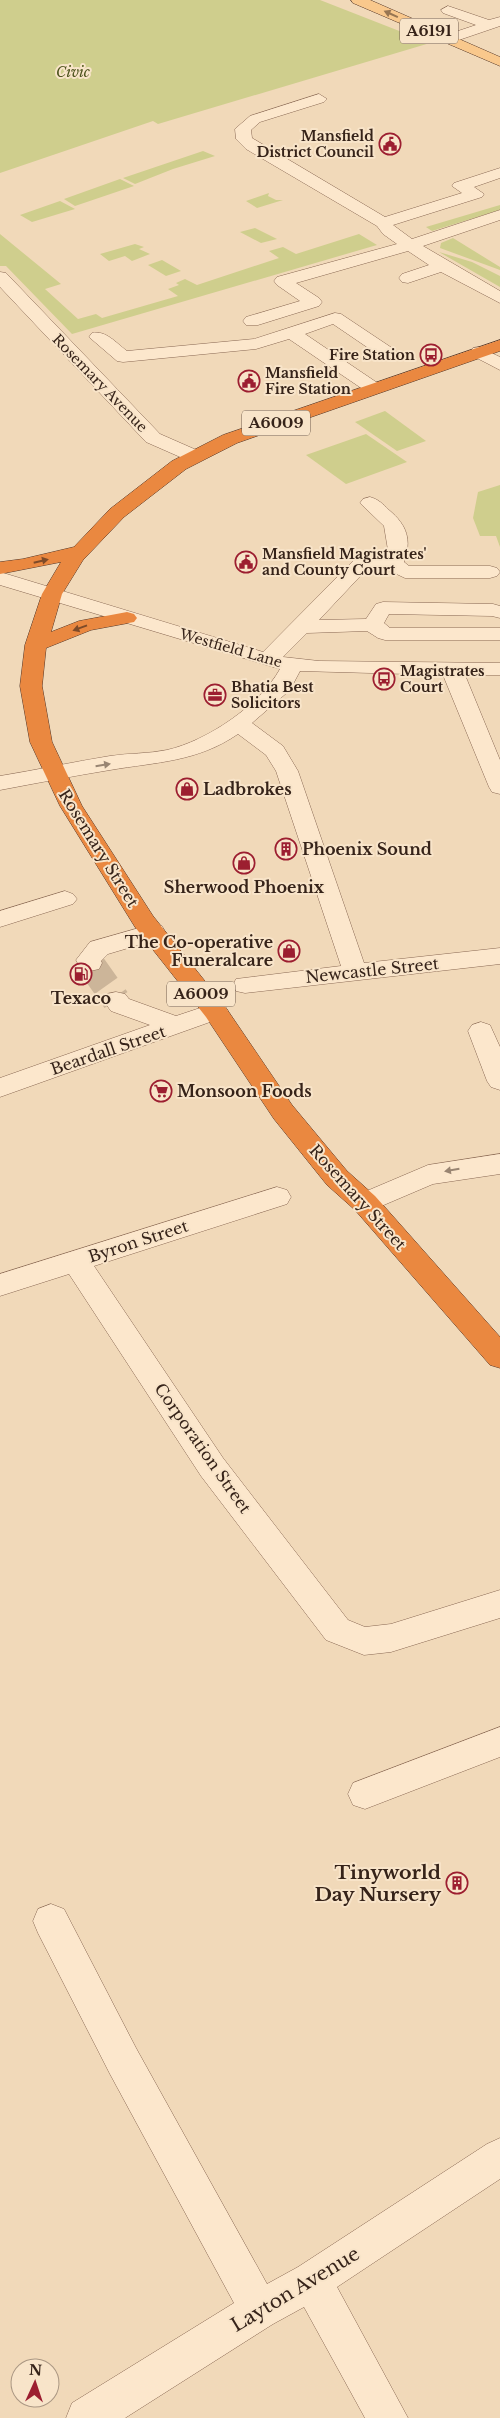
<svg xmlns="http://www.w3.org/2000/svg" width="500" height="2418" font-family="'Libre Baskerville',serif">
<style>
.green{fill:#cfce8d}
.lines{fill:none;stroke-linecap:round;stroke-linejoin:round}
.minor-tunnel{stroke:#ccb599;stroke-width:28;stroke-dasharray:28 14;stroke-linecap:butt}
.minor-casing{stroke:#896853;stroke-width:1}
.major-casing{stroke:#553728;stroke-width:1}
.highway-casing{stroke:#553728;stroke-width:1}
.minor{fill:#fce7cc;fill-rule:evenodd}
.major{fill:#f9c88c;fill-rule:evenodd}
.highway{fill:#ea8840;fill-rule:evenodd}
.oneway{fill:#987652}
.oneway2{fill:#7e4b29}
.oneway3{fill:#998572}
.labels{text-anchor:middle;stroke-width:4;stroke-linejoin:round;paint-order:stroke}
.far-park-label{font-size:14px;font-style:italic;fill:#4e541e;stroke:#f8e4c9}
.far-poi-label{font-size:14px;font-weight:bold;fill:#362319;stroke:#f8e4c9;text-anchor:start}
.far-street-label{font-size:14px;fill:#362319;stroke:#f8e4c9}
.shield{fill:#f8e4c9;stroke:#705d4e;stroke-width:1}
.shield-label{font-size:15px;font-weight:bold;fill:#362319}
.poi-label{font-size:16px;font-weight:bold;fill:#362319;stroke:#f8e4c9;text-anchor:start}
.street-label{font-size:16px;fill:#362319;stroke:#f8e4c9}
.near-poi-label{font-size:19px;font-weight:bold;fill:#362319;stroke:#f8e4c9;text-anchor:end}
.near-street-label{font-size:19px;fill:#362319;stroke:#f8e4c9}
</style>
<rect width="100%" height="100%" fill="#f1d9b9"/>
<!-- green -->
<g class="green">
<path d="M0 0H320L430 43 158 124 153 121 0 173Z"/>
<path d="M203 151 215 156 173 169 135 184 123 178Z"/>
<path d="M120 179 134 186 75 206 64 199Z"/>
<path d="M269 193 268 196 276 200H283L257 208 246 201Z"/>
<path d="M60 201 75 209 32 222 20 215Z"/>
<path d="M500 205V210L432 231 426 227Z"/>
<path d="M255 228 277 239 261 243 240 232Z"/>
<path d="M0 234 61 284 45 289 78 319 96 314 102 318 178 296 168 289 179 285 176 283 185 279 197 285 279 258 269 251 283 247 296 254 359 234 377 245 72 334 6 266H0Z"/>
<path d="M453 238 500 267V270L440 248 441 243Z"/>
<path d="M135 244 144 247 139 249 150 254 132 261 125 256 109 261 100 254Z"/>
<path d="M439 252 472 262 500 276V287Z"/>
<path d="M162 260 181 271 166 276 148 265Z"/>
<path d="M385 411 426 441 397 451 355 422Z"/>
<path d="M366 434 407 462 346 484 306 455Z"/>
<path d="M500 485V547L496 536H480L473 518 478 492Z"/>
</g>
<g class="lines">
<!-- minor-tunnel -->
<path class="minor-tunnel" d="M90 963 116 1000"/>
<!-- minor casing -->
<g class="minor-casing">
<g id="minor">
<path d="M448 6 489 20 500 17V26L453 42H443L441 39 443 36 476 25 443 13 441 10Z"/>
<path d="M319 94 327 99 324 102 260 122 251 130 252 138 385 217 462 193 452 186 454 183 500 168V178L474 187 484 194 482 197 393 225 412 239 500 210V220L423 246 500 291V303L441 272 408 283 402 282 399 278 402 274 429 265 408 251 296 283 319 298 322 302 319 306 258 325H246L243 321 246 317 300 301 277 285 274 281 277 277 397 244 383 234 377 226 246 149 236 139 235 129 250 116Z"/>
<path d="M0 272 6 273 160 434 201 452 204 456 201 460H187L146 442 0 287Z"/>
<path d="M335 313 341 314 395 350 398 354 395 358H383L333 324 305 334 379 384 382 388 379 392H367L289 339 256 349 123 362 117 361 89 337 92 333C106 330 116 343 127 351L254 339Z"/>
<path d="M479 347 500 357V370L473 356 470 352 473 348Z"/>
<path d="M370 497C378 499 383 504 389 510 407 525 412 540 404 562L409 566H490L497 568 500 572 497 576 490 578H405L388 570H366L319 620 366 619 376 604 383 602 493 604 500 606V618L492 616 389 614 384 623 390 628H500V640H385L378 638 367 631 307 633 283 657 319 661 500 663V675H465L500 760V794L492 792 489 787 443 675 300 671 290 690 252 723 283 746 298 771 364 963 500 948V964L245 993 236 991 233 985 236 979 341 966 276 771 266 755 238 734C197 762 157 762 110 770 73 776 37 783 0 790V776C37 770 73 762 110 756 129 753 148 754 167 750 207 741 260 705 280 669L0 585V572L263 652 354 560 385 558 388 550 384 526 360 503 363 499Z"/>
<path d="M65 891 73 894 77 899 73 904 0 927V911Z"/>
<path d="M153 924 162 926 165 932 162 938 108 954 101 961 102 963 99 969 90 971 81 969 76 960 90 942Z"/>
<path d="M116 992 125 994 129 999 176 1016 215 1003 224 1005 228 1011 224 1017 0 1097V1078L150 1025 111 1011 103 1000 107 994Z"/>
<path d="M481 1022 490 1025 500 1047V1090L491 1087 487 1081 468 1031 472 1025Z"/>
<path d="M500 1154V1174L433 1184 365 1213 355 1210 351 1203 355 1196 428 1165Z"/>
<path d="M277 1187 287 1190 291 1197 287 1204 94 1266 223 1458 348 1620 365 1627 391 1624 500 1590V1618L391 1652 364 1655 326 1640 201 1476 69 1274 0 1296V1274Z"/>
<path d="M500 1727V1757L365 1809 353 1805 348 1794 353 1783Z"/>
<path d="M51 1904 64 1909 136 2048 267 2284 298 2267 487 2144 500 2138V2179L337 2287 408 2418H365L304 2307 273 2324 125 2418H66L72 2403 234 2303 110 2074 38 1933 33 1921 38 1909Z"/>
</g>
</g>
<!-- major casing -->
<g class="major-casing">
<path id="major" d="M351 0H370L500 57V66L353 3Z"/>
</g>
<!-- highway casing -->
<g class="highway-casing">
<path id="highway" d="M500 340V351L237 443 186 469 124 517 83 560 62 594 51 632 79 621 127 612 134 614 137 618 134 622 91 630 46 648 42 686 52 742 82 806 153 916 224 1005 292 1105 347 1171 375 1196 500 1337V1368L490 1365 355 1210 327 1185 274 1119 206 1017 135 927 60 806 30 742 20 686 25 645 42 594 61 562 0 574V562L23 559 74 547 110 509 172 461 223 435Z"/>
</g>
<!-- minor -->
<use href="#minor" class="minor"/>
<!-- major -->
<use href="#major" class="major"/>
<!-- highway -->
<use href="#highway" class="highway"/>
</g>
<!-- one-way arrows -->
<defs><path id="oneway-solid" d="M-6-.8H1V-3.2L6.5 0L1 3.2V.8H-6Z" transform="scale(1.25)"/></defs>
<use class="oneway" href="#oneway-solid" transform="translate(391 14) rotate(-156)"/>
<g class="oneway2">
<use href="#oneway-solid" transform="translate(41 561) rotate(-13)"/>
<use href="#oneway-solid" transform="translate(80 628) rotate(160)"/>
</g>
<g class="oneway3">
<use href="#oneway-solid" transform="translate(103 765) rotate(-9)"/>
<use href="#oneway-solid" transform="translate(452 1170) rotate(170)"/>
</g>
<!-- icons -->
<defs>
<g id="civic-ring" transform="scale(1.125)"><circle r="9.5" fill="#f8e4c9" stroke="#9c1e30" stroke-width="1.5"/><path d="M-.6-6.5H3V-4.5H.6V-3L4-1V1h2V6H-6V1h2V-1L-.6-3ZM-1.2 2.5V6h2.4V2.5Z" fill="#9c1e30"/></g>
<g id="bus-ring" transform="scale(1.125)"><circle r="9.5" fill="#f8e4c9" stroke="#9c1e30" stroke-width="1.5"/><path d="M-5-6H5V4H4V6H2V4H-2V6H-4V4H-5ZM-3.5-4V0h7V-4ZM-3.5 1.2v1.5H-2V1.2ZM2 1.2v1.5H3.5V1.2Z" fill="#9c1e30"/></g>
<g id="office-ring" transform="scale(1.125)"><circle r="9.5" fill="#f8e4c9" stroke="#9c1e30" stroke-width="1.5"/><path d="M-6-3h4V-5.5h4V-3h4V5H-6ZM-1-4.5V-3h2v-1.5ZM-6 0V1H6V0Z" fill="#9c1e30"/></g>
<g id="shop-ring" transform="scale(1.125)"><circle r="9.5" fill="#f8e4c9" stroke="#9c1e30" stroke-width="1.5"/><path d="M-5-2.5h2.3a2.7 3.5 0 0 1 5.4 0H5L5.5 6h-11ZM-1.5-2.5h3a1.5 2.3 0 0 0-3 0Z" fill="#9c1e30"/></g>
<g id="building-ring" transform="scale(1.125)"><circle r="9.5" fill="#f8e4c9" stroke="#9c1e30" stroke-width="1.5"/><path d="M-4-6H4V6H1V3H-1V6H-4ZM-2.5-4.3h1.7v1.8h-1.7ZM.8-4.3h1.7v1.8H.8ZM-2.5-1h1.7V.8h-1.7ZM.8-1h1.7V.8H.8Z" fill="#9c1e30"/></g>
<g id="fuel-ring" transform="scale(1.125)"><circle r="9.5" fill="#f8e4c9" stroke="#9c1e30" stroke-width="1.5"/><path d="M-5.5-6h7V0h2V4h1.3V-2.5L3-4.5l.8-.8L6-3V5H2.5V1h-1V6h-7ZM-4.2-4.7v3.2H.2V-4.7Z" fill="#9c1e30"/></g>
<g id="supermarket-ring" transform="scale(1.125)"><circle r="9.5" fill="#f8e4c9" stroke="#9c1e30" stroke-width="1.5"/><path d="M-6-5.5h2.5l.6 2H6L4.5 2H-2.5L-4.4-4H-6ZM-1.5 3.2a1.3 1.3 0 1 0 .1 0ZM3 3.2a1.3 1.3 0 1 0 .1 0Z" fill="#9c1e30"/></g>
</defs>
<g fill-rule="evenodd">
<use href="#civic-ring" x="390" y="144"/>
<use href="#bus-ring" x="431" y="355"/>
<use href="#civic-ring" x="249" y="381"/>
<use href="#civic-ring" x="246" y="562"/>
<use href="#bus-ring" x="384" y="679"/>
<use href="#office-ring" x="215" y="695"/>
<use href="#shop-ring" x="187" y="789"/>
<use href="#building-ring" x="286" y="849"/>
<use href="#shop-ring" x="244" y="863"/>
<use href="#shop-ring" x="289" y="951"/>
<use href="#fuel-ring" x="81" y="974"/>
<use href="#supermarket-ring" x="161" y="1091"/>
<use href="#building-ring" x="457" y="1883"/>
</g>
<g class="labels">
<!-- far-park labels -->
<g class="far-park-label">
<text x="73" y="77">Civic</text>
</g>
<!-- far-poi labels -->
<g class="far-poi-label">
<text x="374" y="141" text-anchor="end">Mansfield<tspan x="374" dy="16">District Council</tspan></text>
<text x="415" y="360" text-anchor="end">Fire Station</text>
<text x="265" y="378">Mansfield<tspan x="265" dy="16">Fire Station</tspan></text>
<text x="262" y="559">Mansfield Magistrates'<tspan x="262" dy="16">and County Court</tspan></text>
<text x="400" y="676">Magistrates<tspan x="400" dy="16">Court</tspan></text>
<text x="231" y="692">Bhatia Best<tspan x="231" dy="16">Solicitors</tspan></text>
</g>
<!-- far-street labels -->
<g class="far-street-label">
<text transform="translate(100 383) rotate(46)" y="5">Rosemary Avenue</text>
<text transform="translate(231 648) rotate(16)" y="5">Westfield Lane</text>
</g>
<!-- shield labels -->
<g class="shield">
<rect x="400" y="18.5" width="58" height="25" rx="4"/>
<rect x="242" y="410.5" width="68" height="25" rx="4"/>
<rect x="167" y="981.5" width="68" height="25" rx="4"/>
</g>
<g class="shield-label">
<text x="429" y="36">A6191</text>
<text x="276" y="428">A6009</text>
<text x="201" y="999">A6009</text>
</g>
<!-- poi labels -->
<g class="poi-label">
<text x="203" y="795">Ladbrokes</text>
<text x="302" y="855">Phoenix Sound</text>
<text x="244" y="893" text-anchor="middle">Sherwood Phoenix</text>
<text x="273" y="948" text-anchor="end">The Co-operative<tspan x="273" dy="18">Funeralcare</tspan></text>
<text x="81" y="1004" text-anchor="middle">Texaco</text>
<text x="177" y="1097">Monsoon Foods</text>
</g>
<!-- street labels -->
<g class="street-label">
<text transform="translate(99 848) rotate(58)" y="6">Rosemary Street</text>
<text transform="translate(372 970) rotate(-6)" y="6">Newcastle Street</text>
<text transform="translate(108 1050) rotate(-19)" y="6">Beardall Street</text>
<text transform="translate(358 1197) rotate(48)" y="6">Rosemary Street</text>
<text transform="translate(138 1241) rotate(-18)" y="6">Byron Street</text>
<text transform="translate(203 1448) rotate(55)" y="6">Corporation Street</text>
</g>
<!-- near-poi labels -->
<g class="near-poi-label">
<text x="441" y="1879">Tinyworld<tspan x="441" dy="22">Day Nursery</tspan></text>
</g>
<!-- near-street labels -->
<g class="near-street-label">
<text transform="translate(295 2289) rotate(-31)" y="7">Layton Avenue</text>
</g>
</g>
<!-- north arrow -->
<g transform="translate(35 2383) rotate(3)"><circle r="24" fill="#f8e4c9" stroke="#aa9783"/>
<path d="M0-4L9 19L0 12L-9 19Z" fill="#9c1e30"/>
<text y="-8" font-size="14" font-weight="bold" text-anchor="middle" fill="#362319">N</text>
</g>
</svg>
